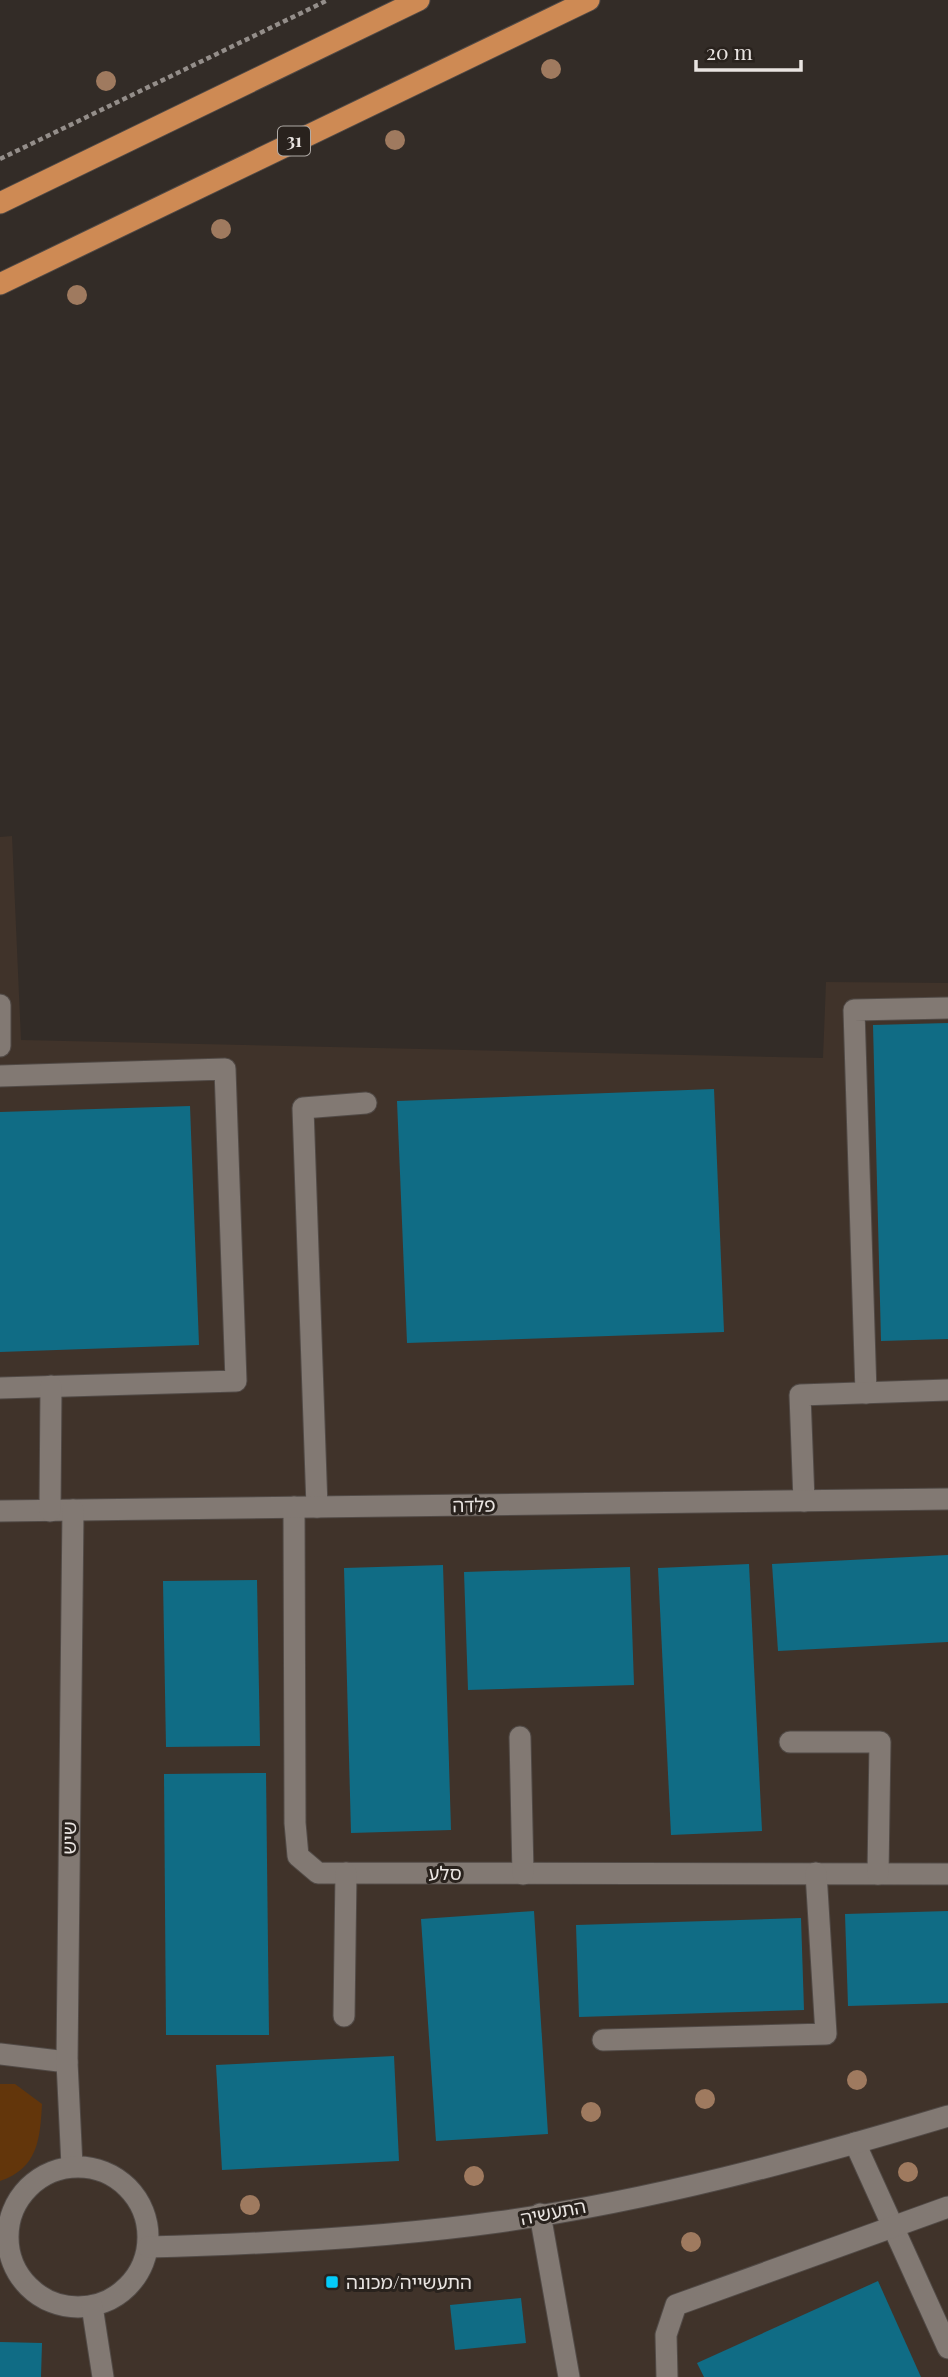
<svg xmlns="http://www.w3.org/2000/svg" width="948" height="2377" font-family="'Playfair Display','Noto Sans Hebrew',serif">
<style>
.built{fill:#40332a}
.green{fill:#63360b}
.building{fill:#106c85}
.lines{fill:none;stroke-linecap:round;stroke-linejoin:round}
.minor-casing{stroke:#514a46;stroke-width:23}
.highway-casing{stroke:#514a46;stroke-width:23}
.path{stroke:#948e8a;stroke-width:4.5;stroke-dasharray:5 3.5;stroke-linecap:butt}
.minor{stroke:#827973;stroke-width:21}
.highway{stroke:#ce8a54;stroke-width:21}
.tree{fill:#9f7a5f}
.poi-dot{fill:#04cbf9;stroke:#29221d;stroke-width:2.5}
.labels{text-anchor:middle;stroke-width:6;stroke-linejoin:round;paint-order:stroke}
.shield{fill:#29221d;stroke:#afaaa6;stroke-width:2}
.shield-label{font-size:18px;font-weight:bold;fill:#e9e4e1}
.street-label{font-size:19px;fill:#e9e4e1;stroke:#29221d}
.poi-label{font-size:19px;fill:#e9e4e1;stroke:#29221d;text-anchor:start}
</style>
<rect width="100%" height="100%" fill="#332c27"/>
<!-- built -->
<path class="built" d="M12 836 21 1040 823 1058 826 982 948 983V2377H0V837Z"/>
<!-- green -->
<path class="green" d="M0 2084H15L42 2104C40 2139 38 2168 0 2181Z"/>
<!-- building -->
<g class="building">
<path d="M948 1023V1339L881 1341 873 1025Z"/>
<path d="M714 1089 724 1332 407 1343 397 1101Z"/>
<path d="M190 1106 199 1345 0 1352V1112Z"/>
<path d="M948 1555V1642L778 1651 772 1564Z"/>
<path d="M749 1564 762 1831 671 1835 658 1568Z"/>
<path d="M443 1565 451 1830 351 1833 344 1568Z"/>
<path d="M630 1567 634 1685 468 1690 464 1572Z"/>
<path d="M257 1580 260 1746 166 1747 163 1581Z"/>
<path d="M266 1773 269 2035H166L164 1774Z"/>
<path d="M534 1911 548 2134 436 2141 421 1919Z"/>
<path d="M948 1911V2003L848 2006 845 1914Z"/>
<path d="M801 1918 804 2010 579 2017 576 1925Z"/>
<path d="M394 2056 399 2161 222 2170 216 2065Z"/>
<path d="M878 2281 921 2377H704L697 2363Z"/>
<path d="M521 2298 526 2343 455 2350 450 2305Z"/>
<path d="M0 2342 42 2343 41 2377H0Z"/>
</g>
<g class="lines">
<!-- minor casing -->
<g class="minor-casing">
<g id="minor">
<path d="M0 1005V1046"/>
<path d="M0 1076 225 1069 236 1381 0 1388"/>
<path d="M866 1393 854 1010 948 1008"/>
<path d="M804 1501 800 1395 948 1390"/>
<path d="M294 1507 295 1823 298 1856 318 1873 948 1874"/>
<path d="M317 1507 303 1108 366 1103"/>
<path d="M0 1511 948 1499"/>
<path d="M50 1511 51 1386"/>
<path d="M520 1737 523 1874"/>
<path d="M790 1742H880L878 1874"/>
<path d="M344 2016 346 1873"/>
<path d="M603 2040 826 2034 816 1873"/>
<path d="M0 2054 67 2062"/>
<path d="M855 2143 948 2348"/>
<path d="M72 2166 67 2062 73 1510"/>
<circle cx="78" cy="2237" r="70"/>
<path d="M540 2214 569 2377"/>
<path d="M148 2247C265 2244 383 2238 498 2222 650 2201 801 2160 948 2116"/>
<path d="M92 2306 103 2377"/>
<path d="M667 2377 666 2335 676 2305 948 2207"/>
</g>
</g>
<!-- highway casing -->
<g class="highway-casing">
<g id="highway">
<path d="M0 203 419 0"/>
<path d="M0 284 589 0"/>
</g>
</g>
<!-- path -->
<path class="path" d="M0 159 328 0"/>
<!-- minor -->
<use href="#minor" class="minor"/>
<!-- highway -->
<use href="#highway" class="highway"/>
</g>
<!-- trees -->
<g class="tree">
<circle cx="551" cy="69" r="10"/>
<circle cx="106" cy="81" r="10"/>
<circle cx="395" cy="140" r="10"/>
<circle cx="221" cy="229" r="10"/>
<circle cx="77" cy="295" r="10"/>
<circle cx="857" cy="2080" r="10"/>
<circle cx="705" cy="2099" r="10"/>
<circle cx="591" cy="2112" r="10"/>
<circle cx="908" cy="2172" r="10"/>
<circle cx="474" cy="2176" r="10"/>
<circle cx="250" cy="2205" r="10"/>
<circle cx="691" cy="2242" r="10"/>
</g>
<!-- markers -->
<rect class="poi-dot" x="325" y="2275" width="14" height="14" rx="3.5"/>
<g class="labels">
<!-- shield labels -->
<rect class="shield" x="278" y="126.5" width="32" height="29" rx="5"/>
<g class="shield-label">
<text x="294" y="147">31</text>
</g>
<!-- street labels -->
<g class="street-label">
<text transform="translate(474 1505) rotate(-1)" y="7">פלדה</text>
<text transform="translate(69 1838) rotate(-89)" y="7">שיש</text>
<text x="445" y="1880">סלע</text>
<text transform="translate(553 2212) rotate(-11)" y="7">התעשיה</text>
</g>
<!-- poi labels -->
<g class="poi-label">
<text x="346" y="2289">התעשייה/מכונה</text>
</g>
</g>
<!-- scale -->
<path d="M696 60v10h105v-10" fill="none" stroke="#e9e4e1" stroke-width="3.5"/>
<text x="706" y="60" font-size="21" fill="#e9e4e1" stroke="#29221d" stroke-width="5" paint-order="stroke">20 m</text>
</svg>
